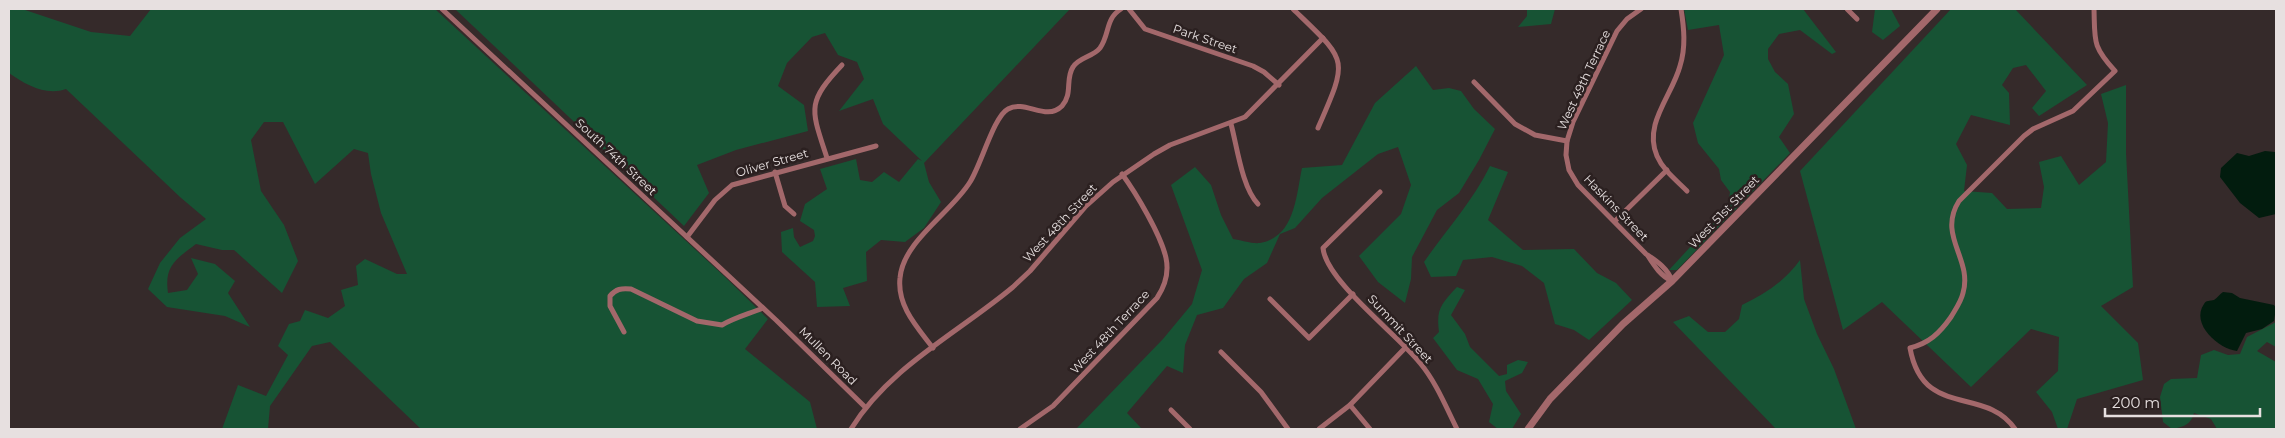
<svg xmlns="http://www.w3.org/2000/svg" width="2285" height="438" font-family="Montserrat,sans-serif">
<style>
.green{fill:#175334}
.water{fill:#021c0e}
.lines{fill:none;stroke-linecap:round;stroke-linejoin:round}
.minor{stroke:#a3686b;stroke-width:5}
.tertiary{stroke:#a3686b;stroke-width:7}
.labels{text-anchor:middle;stroke-width:5;stroke-linejoin:round;paint-order:stroke}
.street-label{font-size:12px;fill:#e7e0e0;stroke:#2b2020}
</style>
<rect width="100%" height="100%" fill="#352a2a"/>
<!-- green -->
<g class="green">
<path d="M9 9H22L91 32 130 36 151 9H435L725 277 768 319 745 349 810 402 817 429H421L330 342 312 346 270 406 268 429H222L238 385 266 396 288 355 278 346 289 324 300 321 305 310 328 318 345 306 341 290 358 285 356 266 365 259 397 274H407L381 213 371 174 368 153 354 149 315 184 283 122H264L251 140 261 191 284 225 298 261 282 293 234 250H222L196 244C176 259 164 266 168 293L187 290 198 274 191 258 215 264 235 281 228 293 250 327 225 316 167 307 148 289 160 263 180 238 206 219 180 197 66 89C46 96 26 85 9 73Z"/>
<path d="M455 9H1070L924 163 929 182 941 202 924 228 905 242 881 240 866 252 867 281 843 288 850 306 817 307 815 282 782 252 781 232 793 228 794 237 800 247 813 241 815 236 814 230 800 221 805 204 827 189 820 169 856 159 860 180 872 182 884 172 899 182 918 159 922 161 883 124 873 99 839 111 864 79 857 62 838 55 825 33 812 37 787 63 778 86 804 105 808 131 736 150 697 165 709 193 684 226Z"/>
<path d="M1527 9H1555L1551 24 1518 27 1527 16Z"/>
<path d="M1684 9H1803L1836 52 1832 54 1800 30 1779 34 1768 49V59L1775 72 1788 84 1794 114 1779 137 1790 153 1677 270H1669L1728 206 1730 192 1721 180 1719 169 1698 143 1693 123 1724 55 1719 25 1688 30Z"/>
<path d="M1875 9H1891L1900 26 1883 40 1872 32Z"/>
<path d="M1951 9H2015L2087 85 2039 116 2032 108 2046 91 2026 65 2013 68 2002 85 2009 93 2010 125 1971 115 1956 144 1967 165 1964 191 1992 193 2007 209 2041 208 2044 187 2039 162 2061 156 2079 185 2106 162 2108 123 2101 94 2126 85V153L2133 287 2101 306 2138 343 2143 380 2077 399 2067 429H2058L2052 412 2036 392 2058 371 2059 337 2031 329 1971 387 1882 302 1843 330 1800 171Z"/>
<path d="M1416 66 1433 90 1449 88 1461 91 1474 109 1495 129 1479 160 1459 193 1437 210 1412 257 1411 279 1405 303 1378 282 1359 256 1401 214 1411 185 1398 147 1378 154 1322 198 1295 228 1280 234 1267 263 1244 279 1223 308 1197 315 1185 345 1183 373 1167 366 1127 413 1142 429H1076L1163 339 1192 304 1202 270 1171 185 1195 167 1211 185 1221 215 1233 239C1241 240 1252 244 1260 243 1295 237 1296 196 1302 168L1342 165 1375 103Z"/>
<path d="M1490 166 1508 172 1488 220 1523 250 1574 249 1597 273 1616 283 1632 300 1589 340 1574 330 1555 324 1544 283 1522 266 1492 257 1463 260 1456 276 1431 277 1424 262C1446 230 1473 201 1490 166Z"/>
<path d="M1800 260 1804 299 1817 334 1834 369 1856 429H1776L1673 322 1689 316 1708 332H1725L1739 319 1742 305C1765 294 1785 281 1800 260Z"/>
<path d="M1457 287 1465 290 1451 315 1465 334 1470 347 1499 376 1507 374V365L1518 360 1528 362 1522 373 1505 381 1506 391 1521 414 1512 429H1498L1489 422 1493 404 1478 379 1457 370 1433 338 1439 332C1436 309 1441 304 1457 287Z"/>
<path d="M2276 322V347L2267 342 2257 351 2276 362V429H2217L2211 419 2194 413C2191 425 2183 427 2172 429L2163 422 2160 397 2164 384 2171 379 2197 378 2201 355 2214 350 2228 355 2240 354 2247 337Z"/>
</g>
<!-- water -->
<g class="water">
<path d="M2265 151 2275 152 2276 154V214L2259 218 2240 203 2220 177 2221 168 2237 153 2249 156Z"/>
<path d="M2223 292 2232 293 2240 298 2274 305 2276 308 2274 321 2262 329 2246 333 2237 351C2219 349 2190 324 2204 304 2206 300 2210 301 2214 300 2217 298 2220 294 2223 292Z"/>
</g>
<g class="lines">
<!-- minor -->
<g class="minor">
<path d="M442 9 776 320 865 407"/>
<path d="M1129 9 1145 29 1253 66 1264 72 1279 85"/>
<path d="M1293 9C1348 62 1349 57 1318 128"/>
<path d="M1641 9 1627 19 1617 31 1573 122 1567 141 1566 155 1569 170 1578 185 1646 254C1657 261 1668 269 1672 281"/>
<path d="M1681 9C1684 28 1686 47 1680 66 1672 96 1643 124 1657 156 1663 170 1676 180 1687 191"/>
<path d="M1847 9 1857 19"/>
<path d="M1474 82 1515 124 1535 135 1567 141"/>
<path d="M1231 124C1237 146 1242 188 1258 204"/>
<path d="M827 158C811 109 806 103 842 65"/>
<path d="M775 172 785 206 794 214"/>
<path d="M1380 192 1323 248C1326 281 1398 335 1420 363 1436 382 1446 407 1457 429"/>
<path d="M1615 221 1667 170"/>
<path d="M687 237 715 200 732 185 876 146"/>
<path d="M1648 256C1655 267 1661 276 1672 281"/>
<path d="M1270 299 1309 338 1353 294"/>
<path d="M624 332 610 306V296C616 289 621 288 631 289L697 321 722 325C736 317 749 314 763 308"/>
<path d="M933 348C917 327 897 306 900 278 903 241 951 213 970 182 981 165 994 116 1008 109 1025 99 1046 122 1062 106 1073 94 1065 79 1073 67 1079 57 1093 57 1100 48 1110 34 1105 19 1121 9"/>
<path d="M1221 352 1261 392 1288 429"/>
<path d="M1350 405 1370 429"/>
<path d="M1171 410 1190 429"/>
<path d="M851 429C889 367 958 333 1013 287L1030 271 1085 207 1113 182 1154 154 1170 145 1245 117 1323 38"/>
<path d="M1020 429 1053 406 1157 298C1165 286 1169 272 1166 258 1161 235 1136 193 1122 174"/>
<path d="M1319 429 1350 405 1406 347"/>
<path d="M2015 429C1985 385 1923 420 1910 348 1929 343 1939 334 1951 317 1955 310 1961 302 1963 293 1973 259 1937 236 1959 201L2024 136 2033 129 2073 111 2115 71C2092 46 2095 41 2094 9"/>
</g>
<!-- tertiary -->
<path class="tertiary" d="M1528 429 1550 399 1623 324 1672 281 1937 9"/>
</g>
<g class="labels">
<!-- street labels -->
<g class="street-label">
<text transform="translate(1205 39) rotate(19)" y="4">Park Street</text>
<text transform="translate(1584 80) rotate(-65)" y="4">West 49th Terrace</text>
<text transform="translate(616 157) rotate(43)" y="4">South 74th Street</text>
<text transform="translate(772 163) rotate(-16)" y="4">Oliver Street</text>
<text transform="translate(1616 208) rotate(46)" y="4">Haskins Street</text>
<text transform="translate(1724 212) rotate(-46)" y="4">West 51st Street</text>
<text transform="translate(1060 223) rotate(-47)" y="4">West 48th Street</text>
<text transform="translate(1400 329) rotate(47)" y="4">Summit Street</text>
<text transform="translate(1110 332) rotate(-47)" y="4">West 48th Terrace</text>
<text transform="translate(828 356) rotate(45)" y="4">Mullen Road</text>
</g>
</g>
<!-- border -->
<rect width="2285" height="438" fill="none" stroke="#e7e0e0" stroke-width="20"/>
<!-- scale -->
<path d="M2105 408v8h155v-8" fill="none" stroke="#e7e0e0" stroke-width="2.5"/>
<text x="2112" y="408" font-size="15" fill="#e7e0e0" stroke="#2b2020" stroke-width="4" paint-order="stroke">200 m</text>
</svg>
